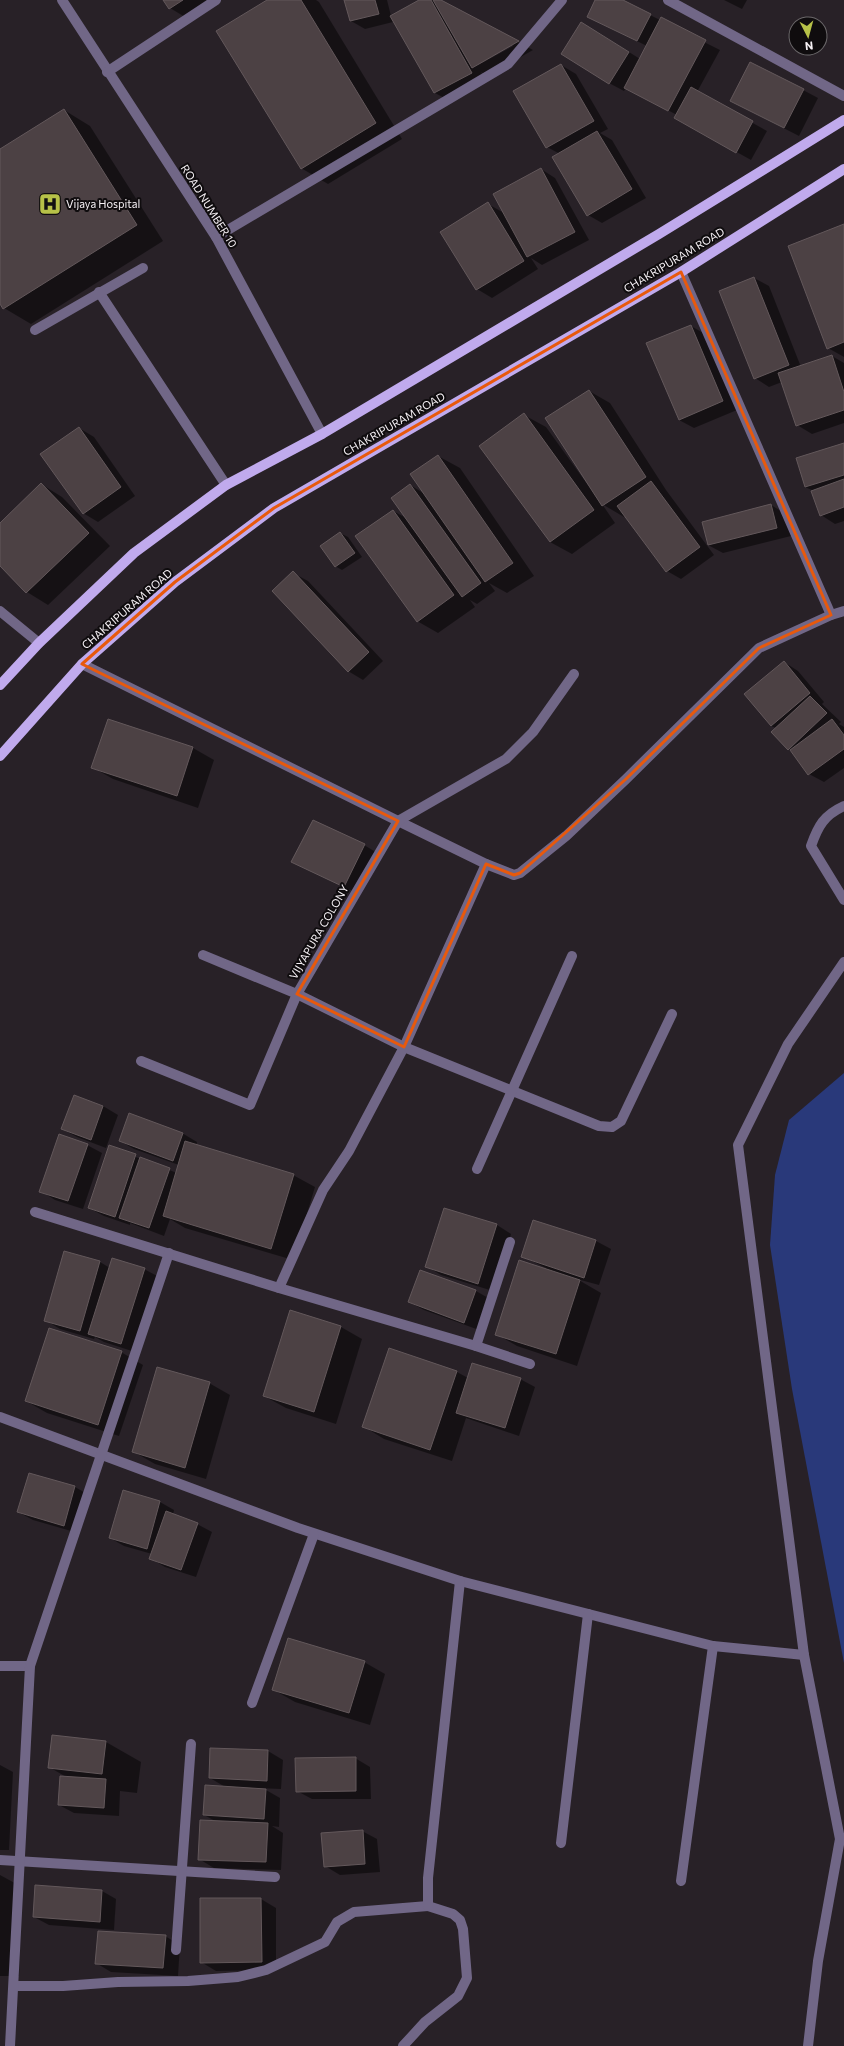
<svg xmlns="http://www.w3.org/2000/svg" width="844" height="2046" font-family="Commissioner,sans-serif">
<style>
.water{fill:#29397a}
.shadow{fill:#0007;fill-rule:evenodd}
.building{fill:#4c4144;stroke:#63585b}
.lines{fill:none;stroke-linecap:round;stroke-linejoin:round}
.minor{stroke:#716787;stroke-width:10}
.major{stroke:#c0aaed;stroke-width:10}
.marked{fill:none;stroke:#e8590c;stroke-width:3;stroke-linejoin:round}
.labels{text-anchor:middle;stroke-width:4;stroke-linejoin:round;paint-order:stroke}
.poi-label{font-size:11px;fill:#f6f1f5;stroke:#0f0c0e;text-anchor:start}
.street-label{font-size:11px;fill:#f6f1f5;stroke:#0f0c0e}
</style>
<rect width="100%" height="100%" fill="#282127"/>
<!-- water -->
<path class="water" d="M844 1073V1663L792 1389 770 1245 775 1175 789 1120Z"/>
<!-- shadow -->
<g class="shadow">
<path d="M164 0H206L207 1 185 17 170 8Z"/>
<path d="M269 0H316L319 2 402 139 328 184 301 168Z"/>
<path d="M345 0H387L391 16 421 0H439L533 50 487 76 481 72 486 81 450 101 435 93 392 18 393 22 365 29 351 21ZM512 44 513 46 478 65V63Z"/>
<path d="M596 0H620L720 50 697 92 767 131 751 160 690 126 677 115 626 88 624 91 609 83 596 31 640 59 647 46 588 17Z"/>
<path d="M724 0H747L742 9Z"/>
<path d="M561 65 576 74 608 129 600 133 612 140 646 198 602 223 588 215 560 154 547 147Z"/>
<path d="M803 90 818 98 799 136 731 101Z"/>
<path d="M64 110 90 126 163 241 31 324 4 308 0 302V150Z"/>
<path d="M541 169 555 178 589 240 542 265 531 258 538 269 492 298 477 289 441 232 488 204 504 213Z"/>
<path d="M844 225V357L828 348Z"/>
<path d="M754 278 769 286 801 367 832 356 844 363V423L812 434 797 425 782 382 769 387 755 378 720 291Z"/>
<path d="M691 326 705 334 737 410 694 428 679 420Z"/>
<path d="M589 391 610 403 666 490 714 555 681 579 667 571 626 516 624 517 602 504 615 523 572 554 550 542 524 415 546 427 590 488 591 487Z"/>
<path d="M79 428 94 437 135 496 98 522 83 513Z"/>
<path d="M844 444V521L835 524 821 515 814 491 805 487Z"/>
<path d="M438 456 460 468 534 576 507 593 489 583 495 591 477 604 470 600 475 607 438 633 417 621 393 511 408 519 410 485 425 494Z"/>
<path d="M41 484 62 497 110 546 48 605 27 592 0 565V524Z"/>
<path d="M771 505 786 514 791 536 723 553 708 545Z"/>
<path d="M340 533 348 537 362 557 342 570 335 566Z"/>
<path d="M293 573 308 581 383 661 363 680 348 671Z"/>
<path d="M784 662 798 671 824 702 822 704 841 722 839 724 844 727V768L824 782 809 774 789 749 776 728 771 726Z"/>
<path d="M109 720 193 748 214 760 198 808 113 779 92 767Z"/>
<path d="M364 845 379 854 359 894 293 862Z"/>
<path d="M74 1096 103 1106 118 1115 106 1148 77 1137 62 1129Z"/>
<path d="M182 1133 197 1142 196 1146 293 1175 315 1187 293 1260 185 1228 170 1219 164 1236 130 1223V1225L104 1216 89 1208 110 1147 177 1173 179 1165 134 1149 120 1141Z"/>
<path d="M87 1145 102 1153 83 1209 55 1200 41 1191Z"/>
<path d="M444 1209 497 1225 511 1234 493 1291 441 1275 426 1266Z"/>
<path d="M534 1221 596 1241 611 1249 599 1285 577 1279 601 1293 577 1366 517 1346 496 1334 546 1270V1268L522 1256Z"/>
<path d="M65 1253 100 1262 110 1268 144 1269 159 1277 135 1352 104 1342 95 1337 94 1339 60 1329 45 1320Z"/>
<path d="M476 1291 490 1299 479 1330 424 1310 409 1302Z"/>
<path d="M291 1311 341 1327 362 1339 336 1424 286 1408 264 1396Z"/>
<path d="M389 1349 457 1372 468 1378 520 1379 535 1387 519 1436 466 1418 452 1461 384 1439 363 1426Z"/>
<path d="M121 1352 143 1365 119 1436 47 1413 26 1401Z"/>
<path d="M209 1383 230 1395 206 1479 155 1464 134 1452Z"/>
<path d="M75 1487 89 1495 78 1533 33 1520 18 1512Z"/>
<path d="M123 1492 160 1502 174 1510 173 1515 197 1524 212 1532 196 1577 165 1567 150 1558 152 1554 124 1546 110 1538Z"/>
<path d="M364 1662 385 1674 370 1725 295 1702 274 1690Z"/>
<path d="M106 1742 141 1762 137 1793 120 1791 119 1816 74 1813 59 1805 68 1778 49 1767Z"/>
<path d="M211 1749 268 1751 283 1760 281 1789 257 1788V1790H266L280 1798 279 1827 272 1826 283 1833 281 1870 214 1868 199 1859 217 1822 204 1815 227 1788 210 1778Z"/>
<path d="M355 1758 370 1767 371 1799H312L297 1791Z"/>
<path d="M0 1765 13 1772 9 1850H0Z"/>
<path d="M362 1831 377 1839 380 1872 340 1875 325 1866Z"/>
<path d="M0 1875 22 1887 19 1976H0Z"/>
<path d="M102 1891 116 1899 114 1930 49 1925 34 1917Z"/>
<path d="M201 1899H261L276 1908V1970L216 1971 201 1962Z"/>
<path d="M165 1936 180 1945 178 1976 111 1972 96 1963Z"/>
</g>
<!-- building -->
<g class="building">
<path d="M163 0H183L169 9Z"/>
<path d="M267 0H301L376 123 301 169 216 31Z"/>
<path d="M344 0H375L379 14 350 21Z"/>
<path d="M419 0H431L472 73 434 93 390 16Z"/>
<path d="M433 0H441L519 41 472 68Z"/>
<path d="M595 0H623L651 14 637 41 587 17Z"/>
<path d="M661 17 706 40 668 111 624 88Z"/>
<path d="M581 22 629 52 609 84 561 54Z"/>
<path d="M750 62 804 89 784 128 730 101Z"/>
<path d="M561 64 594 121 546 148 513 91Z"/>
<path d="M691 87 753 121 736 153 674 118Z"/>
<path d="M64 109 137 225 3 309 0 304V149Z"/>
<path d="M597 131 632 189 587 216 552 157Z"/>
<path d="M541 168 575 232 527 257 493 194Z"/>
<path d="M488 202 524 261 476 290 440 232Z"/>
<path d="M844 224V342L827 349 788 246Z"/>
<path d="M754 277 789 365 754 379 719 291Z"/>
<path d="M691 325 723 401 679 420 646 343Z"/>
<path d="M832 355 844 392V410L796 426 778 373Z"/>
<path d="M589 390 646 477 602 506 545 418Z"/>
<path d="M524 413 594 510 550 542 479 446Z"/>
<path d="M79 427 121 487 83 514 40 454Z"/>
<path d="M844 443V475L805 487 796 458Z"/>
<path d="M438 455 513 563 485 582 410 474Z"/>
<path d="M844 479V507L820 516 811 491Z"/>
<path d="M651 481 700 547 666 572 617 506Z"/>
<path d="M41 483 89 533 26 593 0 566V523Z"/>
<path d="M410 484 481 583 462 597 391 498Z"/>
<path d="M771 504 777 528 708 545 702 522Z"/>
<path d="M393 510 454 595 417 622 355 536Z"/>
<path d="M340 532 355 553 335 567 320 546Z"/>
<path d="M293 571 369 652 348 672 272 591Z"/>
<path d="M784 661 810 693 771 726 744 694Z"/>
<path d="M810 696 827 713 788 750 771 732Z"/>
<path d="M108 719 193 747 177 796 91 768Z"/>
<path d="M832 719 844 735V749L808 775 790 750Z"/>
<path d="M313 820 365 844 344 887 291 862Z"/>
<path d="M74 1095 103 1106 91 1140 61 1129Z"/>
<path d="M129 1113 183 1133 173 1161 119 1141Z"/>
<path d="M59 1134 88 1144 68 1201 39 1192Z"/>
<path d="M185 1141 294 1174 271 1249 163 1216Z"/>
<path d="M109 1145 136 1154 115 1217 88 1208Z"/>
<path d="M140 1157 170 1168 149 1228 119 1218Z"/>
<path d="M444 1208 497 1224 478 1284 425 1267Z"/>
<path d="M533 1220 596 1240 584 1278 521 1257Z"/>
<path d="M64 1251 100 1261 80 1331 44 1321Z"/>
<path d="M112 1258 145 1268 121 1344 88 1334Z"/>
<path d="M519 1260 580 1280 556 1354 495 1335Z"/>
<path d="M420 1270 476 1290 464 1323 408 1302Z"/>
<path d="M290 1310 341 1326 314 1412 263 1396Z"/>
<path d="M49 1328 122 1351 98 1425 25 1401Z"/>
<path d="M389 1348 457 1371 430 1450 362 1427Z"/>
<path d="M472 1363 521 1378 505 1428 456 1413Z"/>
<path d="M157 1367 210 1382 185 1468 132 1452Z"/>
<path d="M29 1473 75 1486 64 1526 17 1512Z"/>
<path d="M123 1490 160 1501 147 1549 109 1538Z"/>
<path d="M166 1511 198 1523 181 1570 149 1559Z"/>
<path d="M288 1638 365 1661 349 1713 272 1690Z"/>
<path d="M52 1735 106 1741 102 1774 48 1768Z"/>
<path d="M210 1748 268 1750 267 1781 209 1778Z"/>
<path d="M356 1757V1791L296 1792 295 1758Z"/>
<path d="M60 1776 106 1779 104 1808 58 1805Z"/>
<path d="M205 1785 266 1789 264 1819 203 1815Z"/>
<path d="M200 1820 268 1823 266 1862 198 1860Z"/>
<path d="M363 1830 365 1864 324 1867 321 1833Z"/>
<path d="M35 1885 102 1890 100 1922 33 1917Z"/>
<path d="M200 1898H261L262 1962 200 1963Z"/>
<path d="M98 1931 166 1935 163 1968 95 1964Z"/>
</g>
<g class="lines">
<!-- minor -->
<g class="minor">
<path d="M62 0 216 237 322 434"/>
<path d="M668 0 844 96"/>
<path d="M107 72 216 0"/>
<path d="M216 237 508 64 562 0"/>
<path d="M681 272 831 615"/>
<path d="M99 292 226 485"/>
<path d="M35 330 143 268"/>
<path d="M0 611 39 643"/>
<path d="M82 664 398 821 297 994 404 1047 599 1126 612 1127 621 1121 672 1014"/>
<path d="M844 806C824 815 818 826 811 846L844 900"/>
<path d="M398 821 486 864 514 875 520 873 566 836 626 779 759 648 831 615 844 611"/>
<path d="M398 821 506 759 533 732 574 674"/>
<path d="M141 1061 250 1105 297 994 203 955"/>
<path d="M477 1169 572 956"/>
<path d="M35 1212 279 1288 476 1346 530 1364"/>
<path d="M279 1288 323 1190 349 1151 404 1047 486 864"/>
<path d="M476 1346 510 1242"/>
<path d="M0 1417 298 1528 460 1581 713 1646 681 1881"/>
<path d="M713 1646 804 1655"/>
<path d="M0 1666H30"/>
<path d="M252 1703 314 1534"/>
<path d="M561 1843 588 1614"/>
<path d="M0 1860 275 1877"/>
<path d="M176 1950 191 1744"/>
<path d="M14 1986H63L118 1982 188 1981 238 1977 266 1970 325 1942 337 1922 354 1912 428 1906"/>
<path d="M10 2046 30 1666 169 1253"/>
<path d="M403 2046 425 2022 458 1996 467 1978 463 1929 460 1920 453 1914 428 1906V1878L460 1581"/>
<path d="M808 2046 818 1961 840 1839 804 1655 738 1145 788 1044 844 962"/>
</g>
<!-- major -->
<g class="major">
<path d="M0 685 39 643 134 553 226 485 322 434 659 234 844 120"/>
<path d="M0 756 82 664 175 582 274 508 681 272 844 169"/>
</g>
</g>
<!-- marked area -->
<path class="marked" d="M681 272 831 615 759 648 626 779 520 873 514 875 486 864 404 1047 297 994 398 821 82 664 175 582 274 508Z"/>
<!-- icons -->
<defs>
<g id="hospital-square" transform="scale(1.15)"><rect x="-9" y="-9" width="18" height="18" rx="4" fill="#b6c148" stroke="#0f0c0e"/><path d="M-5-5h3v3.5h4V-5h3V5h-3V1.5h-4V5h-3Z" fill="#111"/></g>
</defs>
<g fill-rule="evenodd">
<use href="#hospital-square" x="50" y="204"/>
</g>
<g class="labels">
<!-- poi labels -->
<g class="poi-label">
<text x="66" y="208">Vijaya Hospital</text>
</g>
<!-- street labels -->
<g class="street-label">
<text transform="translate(209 206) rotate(58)" y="4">ROAD NUMBER 10</text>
<text transform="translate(674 260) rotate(-31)" y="4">CHAKRIPURAM ROAD</text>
<text transform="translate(394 424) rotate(-30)" y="4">CHAKRIPURAM ROAD</text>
<text transform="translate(127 609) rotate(-41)" y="4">CHAKRIPURAM ROAD</text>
<text transform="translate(319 932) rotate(-60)" y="4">VIJYAPURA COLONY</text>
</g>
</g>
<!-- north arrow -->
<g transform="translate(808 36) rotate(174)"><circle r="19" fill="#0f0c0e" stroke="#6b686a"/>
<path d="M0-3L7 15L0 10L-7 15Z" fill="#b6c148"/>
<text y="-6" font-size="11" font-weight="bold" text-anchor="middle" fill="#f6f1f5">N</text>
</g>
</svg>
